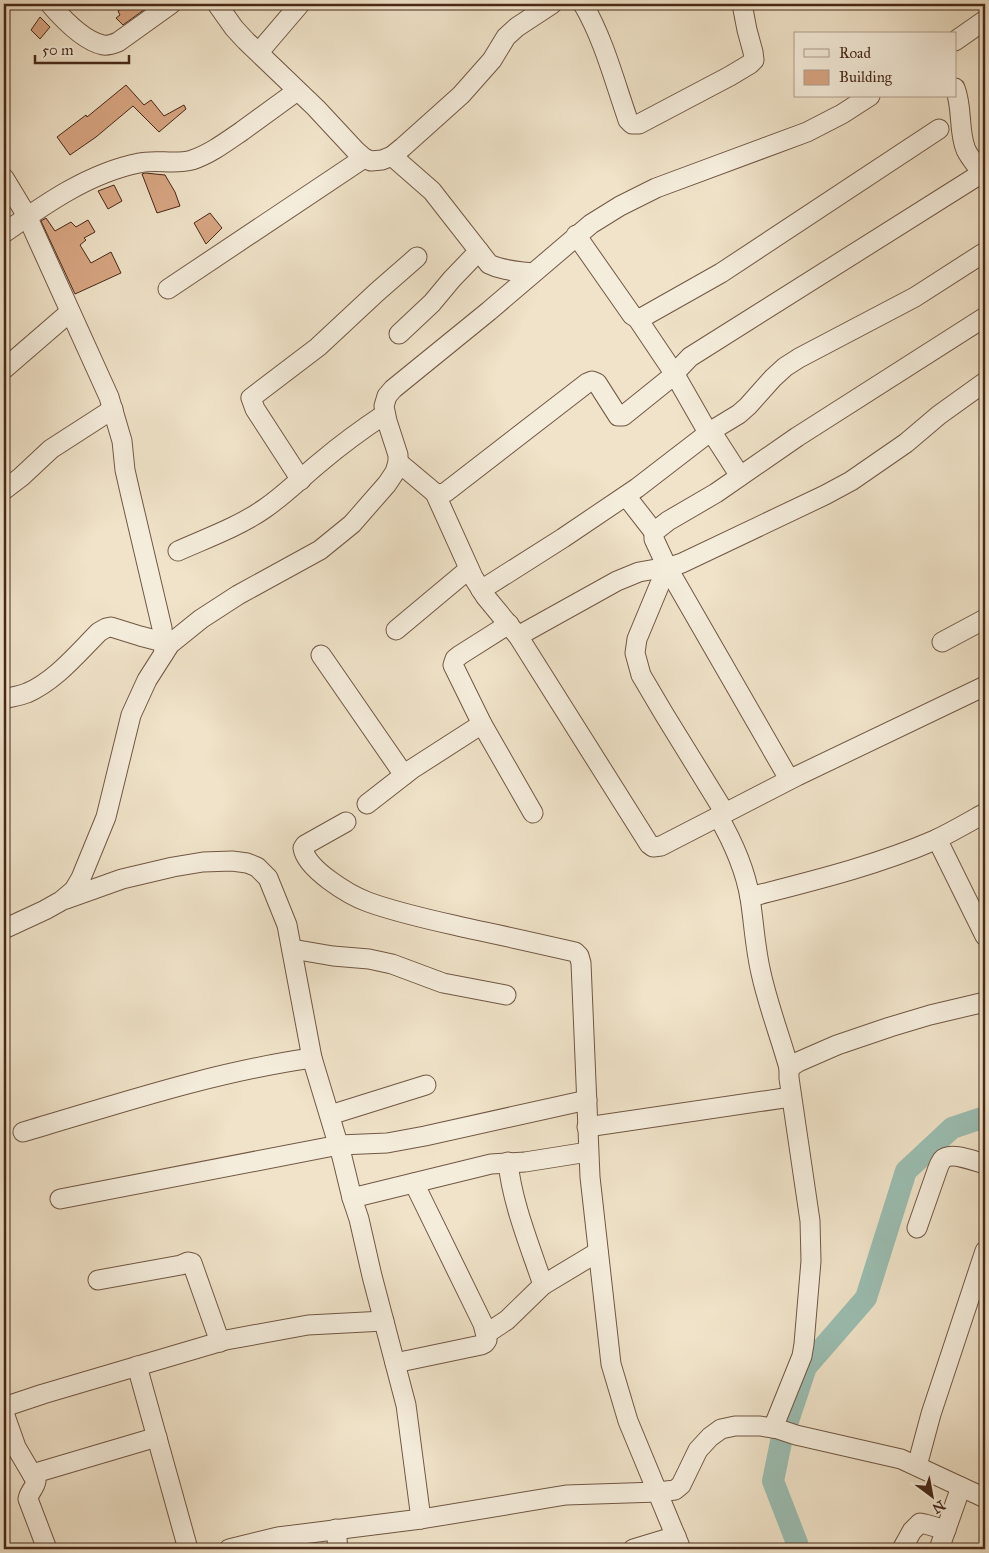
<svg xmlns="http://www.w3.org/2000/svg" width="989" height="1553" font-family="'IM FELL Great Primer',serif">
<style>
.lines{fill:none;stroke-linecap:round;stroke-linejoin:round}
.river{stroke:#9bbeb2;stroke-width:22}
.building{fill:#d8a683;stroke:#472818}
.minor-casing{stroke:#715744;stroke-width:21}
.minor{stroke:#f5eddc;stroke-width:19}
</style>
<rect width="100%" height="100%" fill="#f0e3c9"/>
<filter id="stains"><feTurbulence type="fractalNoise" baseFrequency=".004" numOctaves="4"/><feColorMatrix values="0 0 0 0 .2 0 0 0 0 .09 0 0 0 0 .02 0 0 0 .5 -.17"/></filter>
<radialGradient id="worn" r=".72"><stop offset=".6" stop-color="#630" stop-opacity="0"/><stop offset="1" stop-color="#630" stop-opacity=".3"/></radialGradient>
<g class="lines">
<!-- river -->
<path class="river" d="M797 1549V1543L773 1481 781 1442 806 1367 866 1298 906 1171 952 1128 985 1117"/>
</g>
<!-- building -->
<g class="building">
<path d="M128 4H152L123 25 116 18 120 15 118 11Z"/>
<path d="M40 17 50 27 40 39 31 30Z"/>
<path d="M126 85 144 105 151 100 164 116 184 105 186 109 159 132 133 106 96 137 70 155 57 137 86 115 87 117Z"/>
<path d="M145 173 165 175 175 192 180 206 157 213 142 174Z"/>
<path d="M114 185 122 201 108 209 98 191Z"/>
<path d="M210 213 222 228 206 244 194 223Z"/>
<path d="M46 218 55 231 71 222 76 227 88 220 95 232 84 238 86 240 80 245 91 263 111 252 121 273 75 294 41 221Z"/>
</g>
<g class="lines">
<!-- minor casing -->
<g class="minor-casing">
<g id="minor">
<path d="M50 4C62 18 84 41 103 45 108 46 113 44 118 42L171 4"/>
<path d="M217 4 234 28 246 41 316 108 356 151 364 158 371 161 382 160 392 156 403 147 461 95 492 60 506 37 517 27 552 4"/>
<path d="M583 4C604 40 614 80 628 120L632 124H639L730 76 750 64 754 60 753 52 747 30 742 4"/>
<path d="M955 41 985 20"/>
<path d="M259 52 300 4"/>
<path d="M955 88C963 108 958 131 966 150 970 158 977 166 982 173L985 174"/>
<path d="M392 156 432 191 489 264C503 271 517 271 532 273"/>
<path d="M4 178 27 216 109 397 122 441 125 470 130 492 162 628 164 653"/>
<path d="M4 233C45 204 89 173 139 163 156 159 175 165 192 160 210 154 226 142 242 131 260 118 279 104 297 91"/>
<path d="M576 235 632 315 637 318 643 317 721 273 939 129"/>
<path d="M168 289 364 158"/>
<path d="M637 318 674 373 706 429 711 431 739 414 748 406 773 378 785 367 799 358 915 297 985 252"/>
<path d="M399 334 432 303 452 279 479 251"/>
<path d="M4 369 70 312"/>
<path d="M398 462 435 493 441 494 446 492 587 383 592 381 597 383 618 416H623L669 379 690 357 982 173"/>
<path d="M301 480 255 409 251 398 318 347 377 292 417 257"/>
<path d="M4 490 21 477 51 449 113 409"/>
<path d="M435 493 473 577 485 596 518 636 649 844 653 847 661 846 797 776 985 686"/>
<path d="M626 496 654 532"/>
<path d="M178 551C207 538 238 527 264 509 286 494 303 476 323 460 343 443 364 428 385 414"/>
<path d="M667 567 637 639 635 653 641 675 664 714 725 813"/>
<path d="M481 590 563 538 637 488 711 431 740 476"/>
<path d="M509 624 460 655 455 659 453 665 482 724 533 813"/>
<path d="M396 630 469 569"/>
<path d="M518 636 617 581 639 572 673 566 682 563 825 495 851 481 906 443 939 415 985 382"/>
<path d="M942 642 985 619"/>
<path d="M321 655 404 775"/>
<path d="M4 699C11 697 19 696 27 693 55 681 77 654 99 632L106 628 111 627 140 636 163 642"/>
<path d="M789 779 667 567 654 539V532L668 521 716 493 797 437 985 317"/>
<path d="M367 804 412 769 482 724"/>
<path d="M718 816C733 842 745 868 750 898 754 923 755 948 761 973 768 1005 780 1036 789 1068"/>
<path d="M346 822 305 845 303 848C306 869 349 895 368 902 401 914 436 921 471 929 505 936 540 944 575 952L579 956 581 963 590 1177 611 1364 628 1421 681 1549"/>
<path d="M937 839 985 936"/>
<path d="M750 897C812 881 875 866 935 840 952 832 969 822 985 813"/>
<path d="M66 899 122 879 173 867 203 862 232 861 247 863 257 867 268 878 287 925 312 1058 342 1157 352 1198 359 1219 372 1276 406 1405 421 1519"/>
<path d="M4 929 45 910 61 901 74 890 81 878 106 817 131 715 147 680 170 644 201 619 238 595 320 550 352 524 387 484 395 472 398 462V455L387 421 384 406 387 396 393 389 489 311 591 224 620 206 656 188 807 132 842 114 870 96"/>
<path d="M292 949 333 956 369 959 392 964 443 983 506 995"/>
<path d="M330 1115 426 1085"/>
<path d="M587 1127 791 1097"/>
<path d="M23 1132C118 1104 213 1072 312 1058"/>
<path d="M508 1162C512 1203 530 1246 543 1285"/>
<path d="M352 1198 491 1164 525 1162 588 1152"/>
<path d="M60 1199 339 1145 387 1143 425 1136 587 1100"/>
<path d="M917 1228 938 1168C939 1165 940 1163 942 1160 950 1151 974 1161 985 1164"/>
<path d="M98 1280 181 1265 188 1262 192 1263 220 1342"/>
<path d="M486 1334 507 1320 543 1285 598 1252"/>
<path d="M395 1363 481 1345 485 1343 487 1340 483 1324 414 1183"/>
<path d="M137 1366 188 1549"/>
<path d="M4 1407 43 1394 226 1340 308 1325 384 1321"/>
<path d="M4 1413 16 1447 36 1481C35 1488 29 1492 28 1499L47 1549"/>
<path d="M773 1428 802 1356 804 1344 811 1261 810 1221 789 1078V1068L798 1062 837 1045 890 1027 930 1015 985 1002"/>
<path d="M917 1466 931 1414 985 1251"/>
<path d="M32 1474 157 1437"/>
<path d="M336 1529 338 1549"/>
<path d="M229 1549 278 1537 421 1519 566 1495 658 1492 675 1490 681 1485 698 1450 710 1437 721 1429 735 1426H760L778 1429 796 1435 901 1459 985 1498"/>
<path d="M633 1549 676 1536"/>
<path d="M902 1549 912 1531 920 1523 925 1524 946 1530"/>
<path d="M939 1549 961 1487"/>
</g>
</g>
<!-- minor -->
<use href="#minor" class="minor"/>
</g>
<!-- margin -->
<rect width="989" height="1553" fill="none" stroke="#f0e3c9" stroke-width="20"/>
<rect x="5" y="5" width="979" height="1543" fill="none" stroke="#472818" stroke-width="2.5"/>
<rect x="10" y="10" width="969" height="1533" fill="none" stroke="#472818"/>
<!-- legend -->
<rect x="794" y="32" width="162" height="65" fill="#f5eddc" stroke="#af9e8e"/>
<rect x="804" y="49" width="25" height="8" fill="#f5eddc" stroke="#af9e8e"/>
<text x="839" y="58" font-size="15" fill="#472818">Road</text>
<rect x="804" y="70" width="25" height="15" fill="#d8a683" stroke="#af9e8e"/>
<text x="839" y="82" font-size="15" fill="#472818">Building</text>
<!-- north arrow -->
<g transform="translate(932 1496) rotate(148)" stroke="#f5eddc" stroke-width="4" paint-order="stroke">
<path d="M0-4L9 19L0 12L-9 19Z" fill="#472818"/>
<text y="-8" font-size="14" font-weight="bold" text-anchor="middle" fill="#472818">N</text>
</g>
<!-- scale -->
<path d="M35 55v8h94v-8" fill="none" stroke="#472818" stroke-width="2.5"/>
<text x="42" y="55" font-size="15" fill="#472818" stroke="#f5eddc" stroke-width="4" paint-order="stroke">50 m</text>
<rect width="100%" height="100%" filter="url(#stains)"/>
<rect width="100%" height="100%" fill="url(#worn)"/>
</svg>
